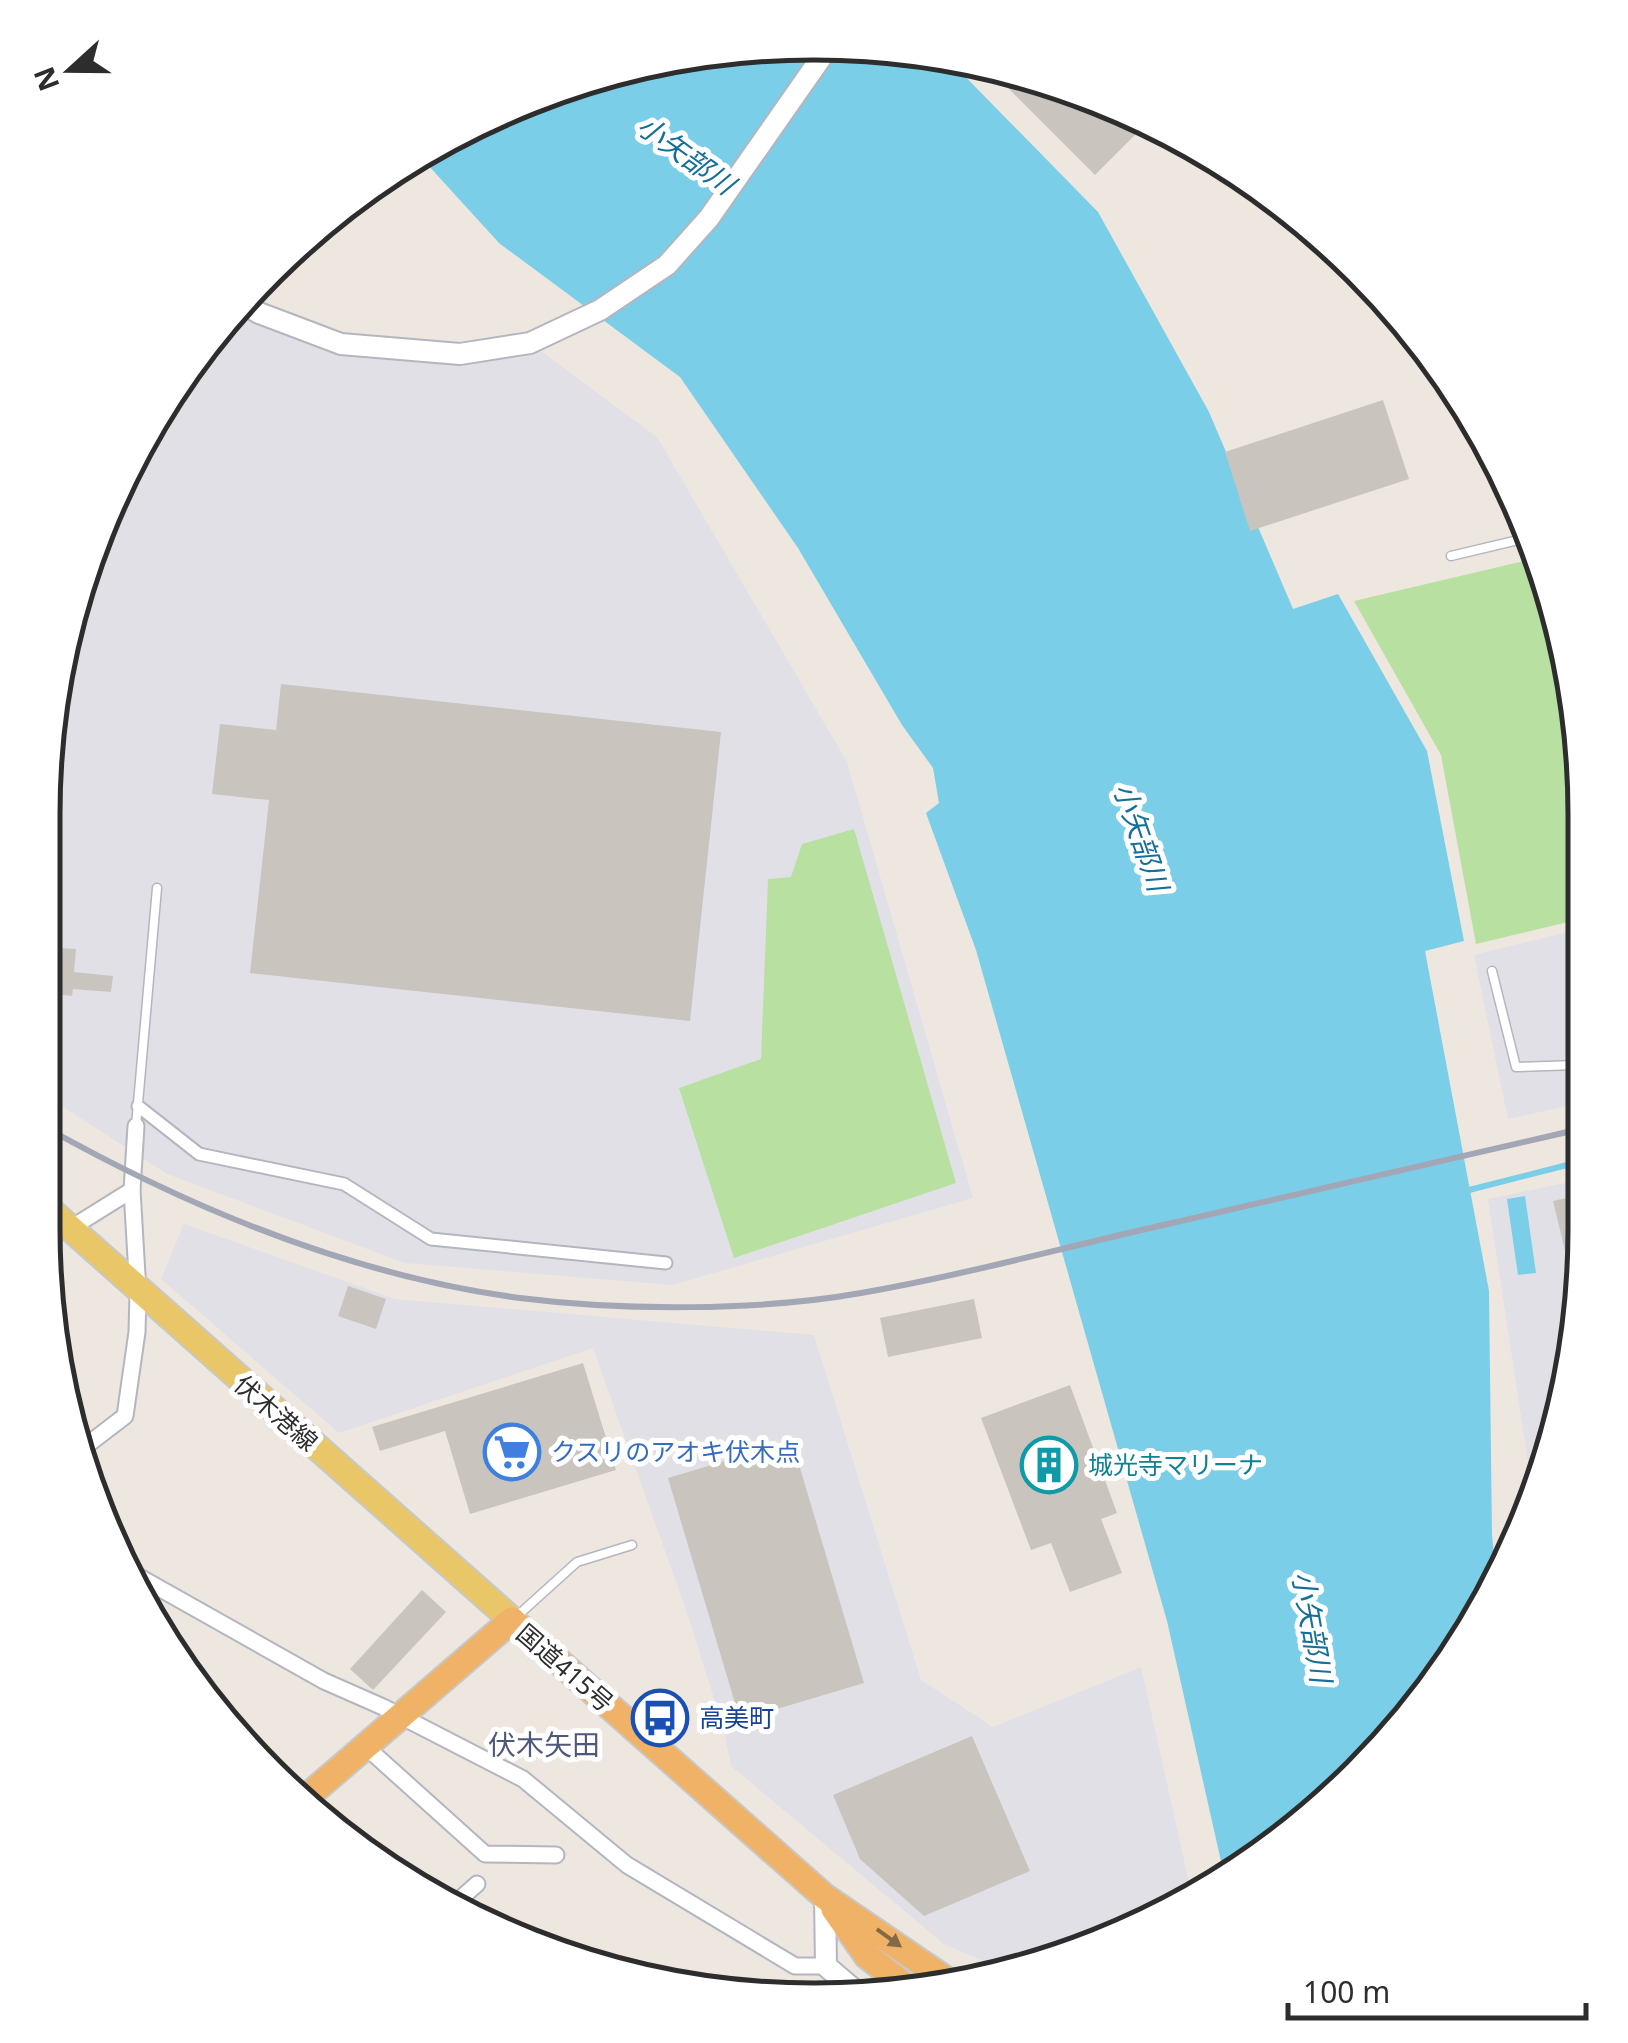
<svg xmlns="http://www.w3.org/2000/svg" width="1628" height="2043" font-family="'Noto Sans','Noto Sans JP',sans-serif">
<style>
.industrial{fill:#e1e0e6}
.green{fill:#b8e0a0}
.water{fill:#7acee8}
.lines{fill:none;stroke-linecap:round;stroke-linejoin:round}
.stream{stroke:#7acee8;stroke-width:6}
.building{fill:#c9c5be}
.service-casing{stroke:#b3b6bf;stroke-width:11}
.pedestrian-casing{stroke:#b3b6bf;stroke-width:15}
.minor-casing{stroke:#b3b6bf;stroke-width:19}
.tertiary-casing{stroke:#b3b6bf;stroke-width:24}
.primary-casing{stroke:#c8c8c8;stroke-width:29}
.trunk-casing{stroke:#c8c8c8;stroke-width:29}
.service{stroke:#fff;stroke-width:8}
.pedestrian{stroke:#fff;stroke-width:11}
.minor{stroke:#fff;stroke-width:15}
.tertiary{stroke:#fff;stroke-width:20}
.primary{stroke:#e9c769;stroke-width:25}
.trunk{stroke:#efb266;stroke-width:25}
.rail{stroke:#a3a6b5;stroke-width:6}
.oneway{fill:#846947}
.labels{text-anchor:middle;stroke-width:10;stroke-linejoin:round;paint-order:stroke}
.street-label{font-size:25px;fill:#2d2d2d;stroke:#fff}
.shop-label{font-size:25px;fill:#366cbe;stroke:#fff;text-anchor:start}
.culture-label{font-size:25px;fill:#0d838f;stroke:#fff;text-anchor:start}
.transit-label{font-size:25px;fill:#164399;stroke:#fff;text-anchor:start}
.water-label{font-size:28px;font-style:italic;fill:#166f98;stroke:#fff}
.neighbourhood-label{font-size:28px;fill:#4f587b;stroke:#fff}
.rim{fill:none;stroke:#2d2d2d;stroke-width:5}
</style>
<rect width="100%" height="100%" fill="#ede7e0"/>
<!-- industrial -->
<g class="industrial">
<path d="M234 306 342 344 460 354 530 343 657 437 847 762 973 1198 672 1285 405 1263 167 1174 43 1094 44 764 84 565 146 429Z"/>
<path d="M1580 929 1577 1104 1508 1119 1474 955Z"/>
<path d="M1575 1181 1571 1379 1534 1501 1488 1199Z"/>
<path d="M184 1224 395 1299 814 1335 921 1680 993 1727 1141 1667 1193 1900 1013 1974 944 1944 731 1766 724 1730 686 1610 593 1348 339 1433 161 1279Z"/>
</g>
<!-- green -->
<g class="green">
<path d="M1541 557 1584 763 1581 919 1476 944 1441 755 1354 601Z"/>
<path d="M854 829 956 1183 734 1258 679 1088 761 1059 768 879 791 877 802 844Z"/>
</g>
<!-- water -->
<g class="water">
<path d="M865 44 947 58 1098 212 1209 412 1293 609 1338 594 1427 751 1464 941 1425 951 1489 1291 1492 1535 1496 1578 1426 1698 1322 1809 1225 1879 1167 1621 976 950 926 813 939 803 933 768 902 725 798 548 680 377 499 243 418 154 429 146 567 83 714 49Z"/>
<path d="M1525 1196 1536 1273 1518 1275 1507 1199Z"/>
</g>
<g class="lines">
<!-- stream -->
<path class="stream" d="M1465 1191 1575 1163"/>
</g>
<!-- building -->
<g class="building">
<path d="M984 64 1014 69 1150 120 1095 175Z"/>
<path d="M1383 400 1409 479 1250 531 1225 452Z"/>
<path d="M281 684 721 732 690 1021 250 973 269 800 212 794 220 724 276 730Z"/>
<path d="M43 947 76 949 74 972 113 976 111 992 73 989 72 996 43 993Z"/>
<path d="M1575 1196 1573 1262 1568 1263 1553 1201Z"/>
<path d="M348 1286 386 1299 376 1329 338 1316Z"/>
<path d="M974 1299 982 1338 888 1357 880 1318Z"/>
<path d="M583 1363 616 1470 470 1514 445 1431 380 1451 372 1427Z"/>
<path d="M1070 1385 1117 1513 1101 1519 1122 1573 1070 1592 1051 1543 1031 1550 981 1418Z"/>
<path d="M792 1441 864 1683 740 1720 668 1478Z"/>
<path d="M422 1590 446 1612 373 1690 350 1669Z"/>
<path d="M972 1736 1030 1871 924 1916 860 1859 833 1795Z"/>
</g>
<g class="lines">
<!-- service casing -->
<g class="service-casing">
<g id="service">
<path d="M1451 556 1531 537"/>
<path d="M1492 971 1516 1067 1577 1065"/>
<path d="M136 1126 157 888"/>
<path d="M515 1618 577 1562 632 1545"/>
</g>
</g>
<!-- pedestrian casing -->
<g class="pedestrian-casing">
<path id="pedestrian" d="M138 1106 199 1154 344 1184 431 1239 666 1263"/>
</g>
<!-- minor casing -->
<g class="minor-casing">
<g id="minor">
<path d="M71 1228 132 1190"/>
<path d="M78 1452 125 1416 137 1332 138 1292 132 1190 136 1126"/>
<path d="M127 1570 324 1681 383 1707 523 1779 627 1865 795 1966H826"/>
<path d="M365 1746 485 1854 556 1855"/>
<path d="M451 1907 477 1884"/>
</g>
</g>
<!-- tertiary casing -->
<g class="tertiary-casing">
<g id="tertiary">
<path d="M240 301 259 313 341 344 460 354 530 343 600 310 667 265 709 218 830 45"/>
<path d="M825 1897 826 1966 859 1994"/>
</g>
</g>
<!-- primary casing -->
<g class="primary-casing">
<path id="primary" d="M43 1204 512 1620"/>
</g>
<!-- trunk casing -->
<g class="trunk-casing">
<g id="trunk">
<path d="M302 1801 512 1620 825 1897 951 1983"/>
<path d="M834 1909 867 1956 908 1988"/>
</g>
</g>
<!-- service -->
<use href="#service" class="service"/>
<!-- pedestrian -->
<use href="#pedestrian" class="pedestrian"/>
<!-- minor -->
<use href="#minor" class="minor"/>
<!-- tertiary -->
<use href="#tertiary" class="tertiary"/>
<!-- primary -->
<use href="#primary" class="primary"/>
<!-- trunk -->
<use href="#trunk" class="trunk"/>
<!-- rail -->
<path class="rail" d="M43 1126C189 1208 352 1276 520 1298 622 1311 760 1311 861 1293 953 1277 1043 1253 1133 1232 1281 1198 1429 1165 1576 1130"/>
</g>
<!-- one-way arrows -->
<defs><path id="oneway-solid" d="M-6-.8H1V-3.2L6.5 0L1 3.2V.8H-6Z" transform="scale(2.5)"/></defs>
<use class="oneway" href="#oneway-solid" transform="translate(889 1938) rotate(36)"/>
<!-- icons -->
<defs>
<g id="supermarket-ring" transform="scale(2.875)"><circle r="9.5" fill="#fff" stroke="#3f7fe0" stroke-width="1.5"/><path d="M-6-5.5h2.5l.6 2H6L4.5 2H-2.5L-4.4-4H-6ZM-1.5 3.2a1.3 1.3 0 1 0 .1 0ZM3 3.2a1.3 1.3 0 1 0 .1 0Z" fill="#3f7fe0"/></g>
<g id="building-ring" transform="scale(2.875)"><circle r="9.5" fill="#fff" stroke="#0f9aa8" stroke-width="1.5"/><path d="M-4-6H4V6H1V3H-1V6H-4ZM-2.5-4.3h1.7v1.8h-1.7ZM.8-4.3h1.7v1.8H.8ZM-2.5-1h1.7V.8h-1.7ZM.8-1h1.7V.8H.8Z" fill="#0f9aa8"/></g>
<g id="bus-ring" transform="scale(2.875)"><circle r="9.5" fill="#fff" stroke="#1a4fb4" stroke-width="1.5"/><path d="M-5-6H5V4H4V6H2V4H-2V6H-4V4H-5ZM-3.5-4V0h7V-4ZM-3.5 1.2v1.5H-2V1.2ZM2 1.2v1.5H3.5V1.2Z" fill="#1a4fb4"/></g>
</defs>
<g fill-rule="evenodd">
<use href="#supermarket-ring" x="512" y="1452"/>
<use href="#building-ring" x="1049" y="1465"/>
<use href="#bus-ring" x="660" y="1718"/>
</g>
<g class="labels">
<!-- street labels -->
<g class="street-label">
<text transform="translate(276 1413) rotate(41)" y="9">伏木港線</text>
<text transform="translate(565 1668) rotate(41)" y="9">国道415号</text>
</g>
<!-- shop labels -->
<g class="shop-label">
<text x="551" y="1461">クスリのアオキ伏木点</text>
</g>
<!-- culture labels -->
<g class="culture-label">
<text x="1088" y="1474">城光寺マリーナ</text>
</g>
<!-- transit labels -->
<g class="transit-label">
<text x="699" y="1727">高美町</text>
</g>
<!-- water labels -->
<g class="water-label">
<text transform="translate(686 155) rotate(36)" y="10">小矢部川</text>
<text transform="translate(1141 837) rotate(71)" y="10">小矢部川</text>
<text transform="translate(1312 1627) rotate(80)" y="10">小矢部川</text>
</g>
<!-- neighbourhood labels -->
<g class="neighbourhood-label">
<text x="544" y="1755">伏木矢田</text>
</g>
</g>
<!-- crop -->
<path d="M0 0H1628V2043H0ZM814 60H814A754 754 0 0 1 1568 814V1229A754 754 0 0 1 814 1983H814A754 754 0 0 1 60 1229V814A754 754 0 0 1 814 60Z" fill="#fff" fill-rule="evenodd"/>
<path class="rim" d="M814 60H814A754 754 0 0 1 1568 814V1229A754 754 0 0 1 814 1983H814A754 754 0 0 1 60 1229V814A754 754 0 0 1 814 60Z"/>
<!-- north arrow -->
<g transform="translate(70 70) rotate(249)" stroke="#ffffff" stroke-width="8" paint-order="stroke">
<path d="M0-8L18 38L0 25L-18 38Z" fill="#2d2d2d"/>
<text y="-15" font-size="28" font-weight="bold" text-anchor="middle" fill="#2d2d2d">N</text>
</g>
<!-- scale -->
<path d="M1288 2003v15h298v-15" fill="none" stroke="#2d2d2d" stroke-width="5"/>
<text x="1303" y="2003" font-size="30" fill="#2d2d2d" stroke="#ffffff" stroke-width="8" paint-order="stroke">100 m</text>
</svg>
